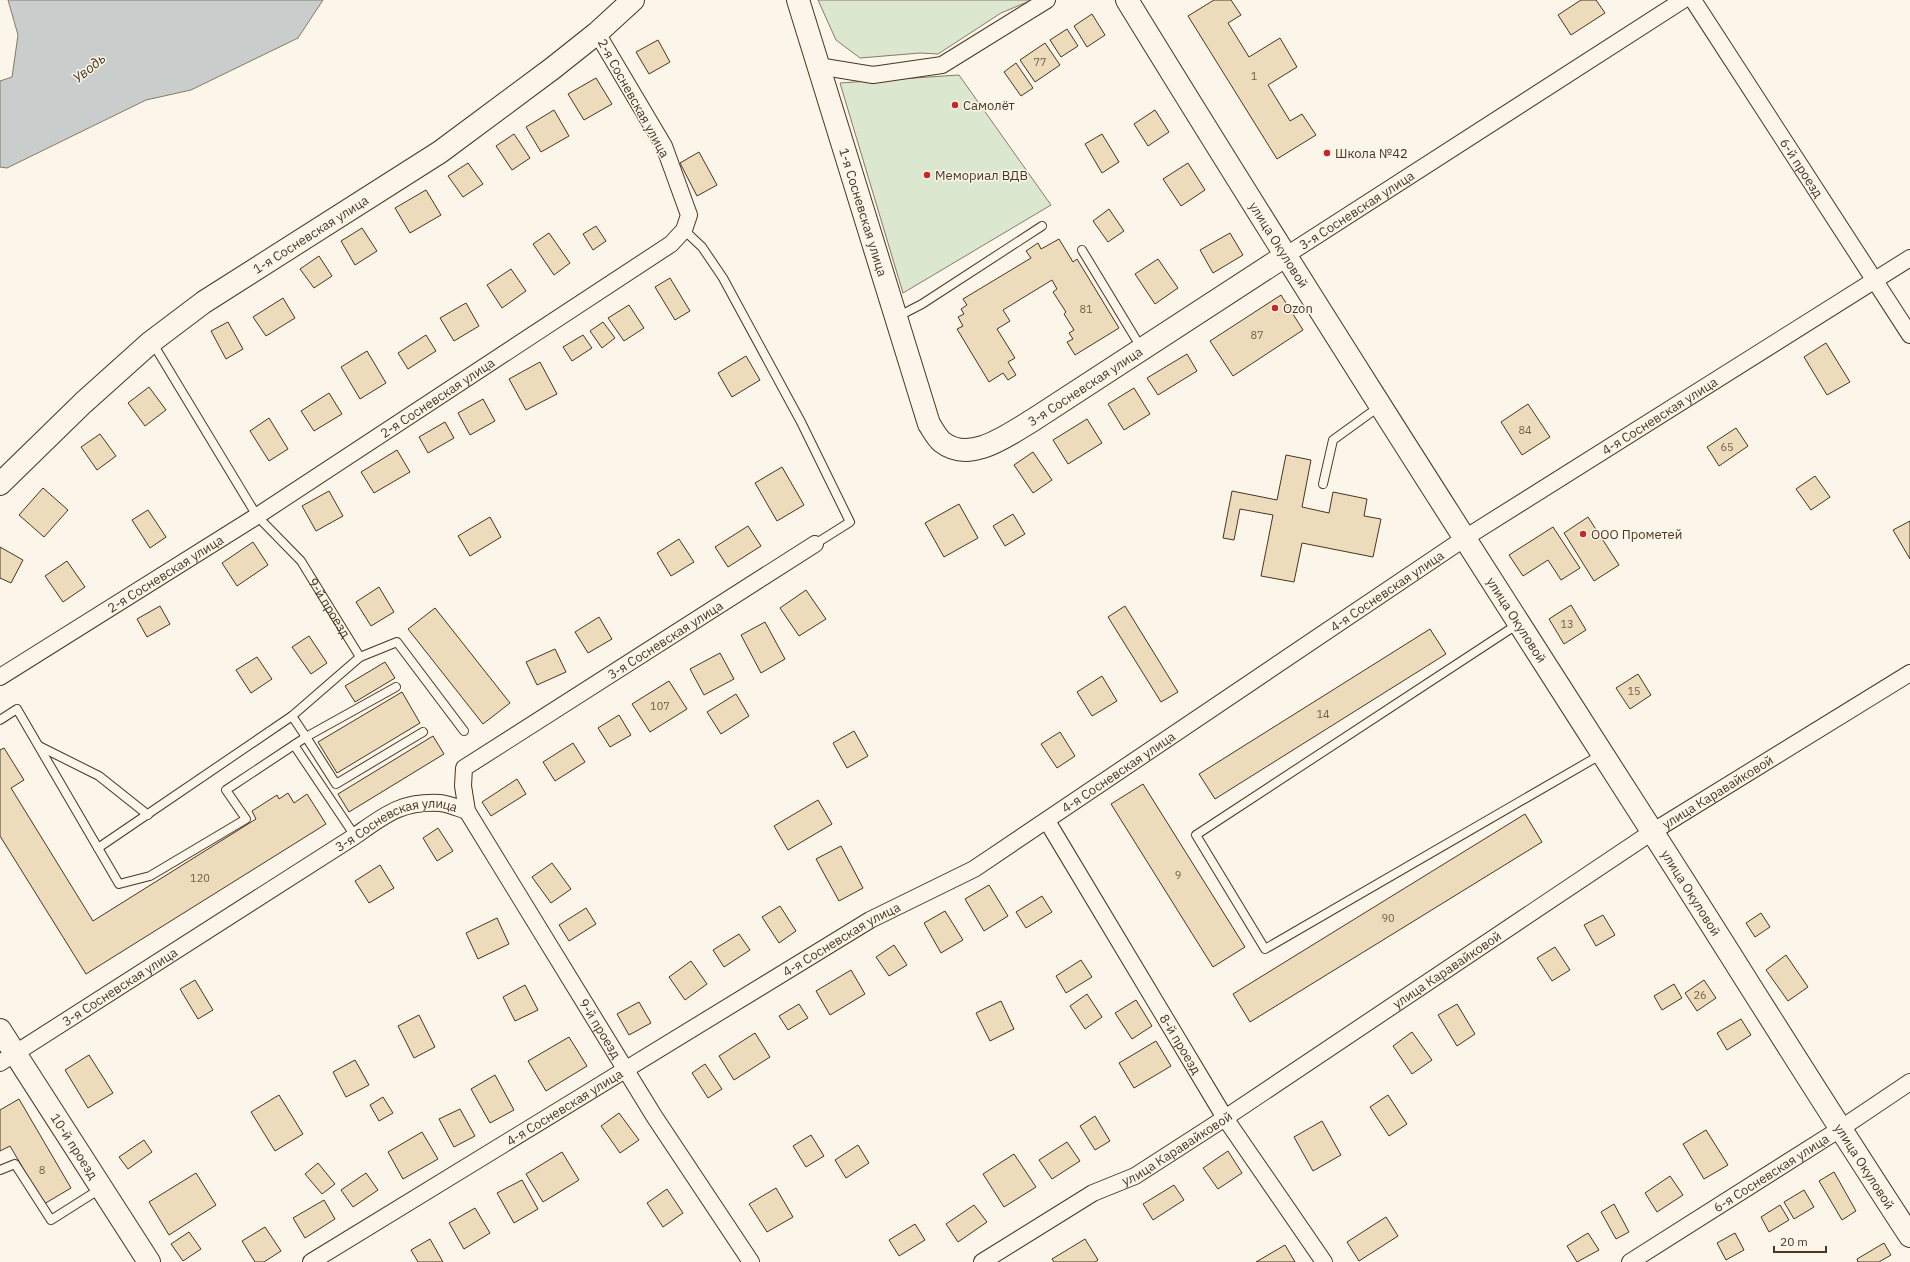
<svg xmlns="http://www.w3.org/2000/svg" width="1910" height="1262" font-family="'IBM Plex Sans',sans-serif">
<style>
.green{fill:#dce7d0;stroke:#887966}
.water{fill:#c9cecd;stroke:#887966}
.building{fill:#ecdcbc;stroke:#4a3520}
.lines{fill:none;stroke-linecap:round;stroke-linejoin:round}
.lane-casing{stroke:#4a3520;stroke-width:10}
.street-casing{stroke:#4a3520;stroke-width:18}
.secondary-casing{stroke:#4a3520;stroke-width:24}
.lane{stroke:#fbf6e9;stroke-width:8}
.street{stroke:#fbf6e9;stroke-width:16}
.secondary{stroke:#fbf6e9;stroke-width:22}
.poi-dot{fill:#c62828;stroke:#fbf6e9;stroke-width:1.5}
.labels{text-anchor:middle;stroke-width:3;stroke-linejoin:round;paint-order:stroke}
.number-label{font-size:11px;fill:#725f47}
.street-label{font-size:13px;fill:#4a3520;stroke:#fbf6e9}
.poi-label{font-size:13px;fill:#4a3520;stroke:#fbf6e9;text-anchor:start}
.water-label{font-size:14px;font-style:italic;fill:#4a3520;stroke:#fbf6e9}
</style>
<rect width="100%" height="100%" fill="#fbf6e9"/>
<!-- green -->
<g class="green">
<path d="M818 0H1032L1001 13 938 54 920 53 860 58 836 40Z"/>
<path d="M959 75 1051 205 903 293 840 83Z"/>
</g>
<!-- water -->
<path class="water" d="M8 0H323L298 38 191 90 146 100 7 168 0 167V81L12 77 18 35Z"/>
<!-- building -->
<g class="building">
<path d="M1214 0H1231L1241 15 1228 23 1249 57 1280 38 1297 67 1268 85 1290 121 1302 114 1316 135 1277 159 1188 16Z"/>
<path d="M1581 0H1596L1605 13 1571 35 1558 15Z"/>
<path d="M1092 14 1105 35 1087 47 1074 26Z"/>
<path d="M1067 29 1078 46 1061 57 1050 40Z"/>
<path d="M658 40 670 62 649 74 636 52Z"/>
<path d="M1045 43 1060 65 1035 82 1020 60Z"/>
<path d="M1016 63 1033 88 1021 96 1004 72Z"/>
<path d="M596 78 612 104 584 120 568 94Z"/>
<path d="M554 110 569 136 541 152 526 127Z"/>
<path d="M1155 110 1169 132 1148 146 1134 124Z"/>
<path d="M514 134 530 158 512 170 496 146Z"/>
<path d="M1102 134 1119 162 1102 173 1085 144Z"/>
<path d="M699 152 717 185 697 196 680 163Z"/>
<path d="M468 163 483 184 463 197 448 176Z"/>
<path d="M1188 163 1205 190 1181 206 1163 179Z"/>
<path d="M426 190 441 215 410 233 395 208Z"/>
<path d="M1109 209 1124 231 1108 242 1093 221Z"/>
<path d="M596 226 606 241 593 250 583 234Z"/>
<path d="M362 228 377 251 355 265 341 241Z"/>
<path d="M549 233 570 263 554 275 533 244Z"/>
<path d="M1230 233 1243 255 1213 273 1200 250Z"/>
<path d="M1059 239 1073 262 1077 259 1119 328 1075 355 1067 342 1073 339 1069 333 1074 330 1064 314 1066 312 1053 292 1057 289 1052 280 1003 310 1010 321 997 329 1015 358 1008 362 1016 375 1008 380 1003 373 989 382 957 329 963 326 958 317 964 314 961 309 967 305 963 299 1031 258 1026 251 1038 243 1041 249Z"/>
<path d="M319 256 332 276 314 288 300 269Z"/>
<path d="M1158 259 1178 288 1155 304 1135 274Z"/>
<path d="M511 269 526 291 502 308 487 285Z"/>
<path d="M670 278 690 311 675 320 655 287Z"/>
<path d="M1281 295 1303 330 1233 376 1210 341Z"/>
<path d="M283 298 295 318 266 336 253 317Z"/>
<path d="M466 303 479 326 454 341 440 318Z"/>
<path d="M629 305 644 328 624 341 608 318Z"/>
<path d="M228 322 243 349 226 359 211 331Z"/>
<path d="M603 322 615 338 602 348 590 331Z"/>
<path d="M426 335 436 351 408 369 398 353Z"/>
<path d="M583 335 592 348 572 361 563 347Z"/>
<path d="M1826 343 1850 382 1827 395 1804 357Z"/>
<path d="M367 351 386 383 360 399 341 367Z"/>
<path d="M1187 354 1197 371 1158 395 1147 378Z"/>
<path d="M746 356 760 380 732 397 718 373Z"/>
<path d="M540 362 557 394 526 410 509 379Z"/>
<path d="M149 387 166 410 145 426 128 403Z"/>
<path d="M1134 388 1150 414 1124 430 1108 404Z"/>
<path d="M329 393 342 414 314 431 301 411Z"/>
<path d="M483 399 495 421 470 435 458 413Z"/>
<path d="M1528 404 1550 437 1522 455 1501 422Z"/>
<path d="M269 418 288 449 269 461 250 431Z"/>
<path d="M1087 419 1102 443 1068 464 1053 440Z"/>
<path d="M445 422 454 438 428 453 419 437Z"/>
<path d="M1736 428 1748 446 1719 466 1707 447Z"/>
<path d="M100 434 116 456 97 470 81 447Z"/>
<path d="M397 450 410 472 374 493 361 472Z"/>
<path d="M1033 452 1052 480 1033 493 1014 465Z"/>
<path d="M1286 455 1311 460 1302 507 1329 513 1333 492 1367 499 1364 516 1381 519 1373 557 1302 543 1294 582 1261 576 1273 515 1240 509 1234 540 1223 538 1232 491 1277 500Z"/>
<path d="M782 467 804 505 777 521 755 483Z"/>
<path d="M1815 476 1830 497 1811 510 1796 489Z"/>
<path d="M43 488 68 510 44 537 19 515Z"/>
<path d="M329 491 343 516 316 531 302 506Z"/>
<path d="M959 504 978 538 944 557 925 523Z"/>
<path d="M148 510 166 537 150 548 132 520Z"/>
<path d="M1013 514 1025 534 1005 546 993 526Z"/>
<path d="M490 517 501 537 470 556 458 536Z"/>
<path d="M1588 517 1619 565 1594 581 1564 533Z"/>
<path d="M1910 521V559L1893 530Z"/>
<path d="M748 526 761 546 728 567 715 547Z"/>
<path d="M1553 527 1580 568 1561 580 1548 560 1523 576 1509 555Z"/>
<path d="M679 539 694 562 671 576 657 553Z"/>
<path d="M253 542 268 565 237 586 222 563Z"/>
<path d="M0 547 23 560 11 583 0 578Z"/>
<path d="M67 561 85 587 63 602 45 576Z"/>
<path d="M379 587 394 612 371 626 356 602Z"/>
<path d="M806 590 826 619 799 636 780 608Z"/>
<path d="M1571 605 1586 630 1564 644 1549 619Z"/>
<path d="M160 606 170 624 147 637 137 619Z"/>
<path d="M1125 606 1178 692 1161 702 1108 617Z"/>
<path d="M435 608 510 703 483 724 408 629Z"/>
<path d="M599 617 612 639 588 653 575 632Z"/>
<path d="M765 622 785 659 761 673 741 635Z"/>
<path d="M1430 629 1446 654 1215 799 1199 774Z"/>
<path d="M309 636 327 663 311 674 292 647Z"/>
<path d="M555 649 566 672 537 685 526 662Z"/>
<path d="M720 653 734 679 704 695 690 669Z"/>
<path d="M257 657 272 679 251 693 236 670Z"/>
<path d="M385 662 395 678 355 702 345 686Z"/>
<path d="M1638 674 1651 695 1630 709 1616 688Z"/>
<path d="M1102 676 1117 701 1092 716 1077 692Z"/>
<path d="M669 681 687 709 650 732 632 704Z"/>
<path d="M402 692 420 723 337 773 318 742Z"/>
<path d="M736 694 749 716 721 734 707 712Z"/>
<path d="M619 715 631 735 610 747 598 728Z"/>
<path d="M854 731 868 756 847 768 833 743Z"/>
<path d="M1060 732 1075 756 1057 768 1041 744Z"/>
<path d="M433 736 444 754 349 812 338 794Z"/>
<path d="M573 743 585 762 555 781 543 762Z"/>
<path d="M4 748 24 780 11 788 93 921 256 819 252 811 277 795 279 799 288 793 294 803 307 794 326 824 86 974 0 836V750Z"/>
<path d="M517 779 526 794 491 816 482 802Z"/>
<path d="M1143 784 1245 947 1213 967 1111 804Z"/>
<path d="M818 800 832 824 788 850 774 826Z"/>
<path d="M1525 814 1542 842 1250 1022 1233 994Z"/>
<path d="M438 828 453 851 437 861 423 838Z"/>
<path d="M841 846 863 888 839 901 816 859Z"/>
<path d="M552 863 571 889 551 903 532 877Z"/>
<path d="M380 865 394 888 369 903 355 881Z"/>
<path d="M989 885 1008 916 984 931 965 899Z"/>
<path d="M1042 896 1052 912 1026 928 1016 912Z"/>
<path d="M780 906 796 931 779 943 762 917Z"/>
<path d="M586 908 596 924 569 941 559 925Z"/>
<path d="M945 911 963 940 941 953 924 923Z"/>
<path d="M1761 913 1770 927 1755 937 1746 923Z"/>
<path d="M1603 915 1615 935 1596 946 1584 925Z"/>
<path d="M497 918 509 944 478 959 466 933Z"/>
<path d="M739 934 750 950 724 967 713 950Z"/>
<path d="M894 945 907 965 889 976 876 957Z"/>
<path d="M1555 947 1570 970 1552 981 1537 958Z"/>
<path d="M1786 955 1808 987 1788 1001 1766 970Z"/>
<path d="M1081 960 1092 977 1066 993 1056 976Z"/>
<path d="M691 961 707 984 685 1000 669 977Z"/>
<path d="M851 970 865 994 830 1015 816 991Z"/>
<path d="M195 980 213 1010 198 1019 180 989Z"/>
<path d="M1704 980 1716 998 1697 1011 1685 993Z"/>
<path d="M1674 984 1682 998 1662 1010 1654 996Z"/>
<path d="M525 985 538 1010 515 1021 503 997Z"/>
<path d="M1087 994 1102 1017 1085 1029 1070 1006Z"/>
<path d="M1136 1000 1152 1026 1132 1039 1115 1013Z"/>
<path d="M1001 1001 1014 1029 990 1041 976 1013Z"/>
<path d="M639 1002 651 1023 629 1035 617 1014Z"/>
<path d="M799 1004 808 1018 788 1030 779 1016Z"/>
<path d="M1457 1004 1475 1034 1457 1046 1438 1015Z"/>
<path d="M419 1015 435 1047 414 1058 398 1026Z"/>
<path d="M1741 1019 1751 1035 1727 1050 1717 1033Z"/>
<path d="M1412 1032 1432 1060 1412 1074 1393 1046Z"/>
<path d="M755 1033 770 1057 734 1080 719 1056Z"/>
<path d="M569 1037 587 1066 546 1091 528 1061Z"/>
<path d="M1156 1041 1171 1066 1134 1088 1119 1063Z"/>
<path d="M89 1055 113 1093 88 1108 65 1070Z"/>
<path d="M355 1060 369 1085 346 1097 333 1072Z"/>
<path d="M705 1064 722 1089 708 1098 692 1073Z"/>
<path d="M495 1075 514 1110 490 1123 471 1089Z"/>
<path d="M279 1095 303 1134 275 1151 251 1112Z"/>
<path d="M1388 1095 1407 1124 1389 1136 1370 1107Z"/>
<path d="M383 1097 393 1113 379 1121 370 1105Z"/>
<path d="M19 1099 71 1188 44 1204 10 1146 0 1151V1110Z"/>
<path d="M460 1109 475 1136 454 1147 439 1119Z"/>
<path d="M619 1113 639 1140 620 1153 601 1126Z"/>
<path d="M1095 1116 1110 1141 1095 1150 1080 1126Z"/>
<path d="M1322 1121 1341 1155 1313 1171 1294 1137Z"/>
<path d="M1706 1130 1728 1165 1704 1179 1683 1144Z"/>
<path d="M422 1132 438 1159 403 1179 388 1152Z"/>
<path d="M811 1135 824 1156 806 1167 793 1146Z"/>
<path d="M144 1140 152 1152 128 1169 119 1157Z"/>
<path d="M1067 1142 1080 1161 1052 1179 1039 1160Z"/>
<path d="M858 1145 869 1163 846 1178 835 1160Z"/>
<path d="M1228 1151 1242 1173 1218 1189 1203 1168Z"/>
<path d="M562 1152 579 1180 543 1202 526 1174Z"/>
<path d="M1014 1154 1036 1187 1004 1207 983 1174Z"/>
<path d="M318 1163 335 1184 322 1194 305 1174Z"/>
<path d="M1834 1172 1856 1211 1842 1220 1819 1181Z"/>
<path d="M196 1173 216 1205 169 1235 149 1202Z"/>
<path d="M366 1173 378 1190 353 1207 341 1190Z"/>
<path d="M1670 1176 1683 1195 1657 1212 1645 1193Z"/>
<path d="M522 1180 538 1209 514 1223 497 1193Z"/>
<path d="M1174 1185 1184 1200 1153 1220 1143 1204Z"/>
<path d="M776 1188 793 1217 767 1232 749 1204Z"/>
<path d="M667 1189 683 1213 663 1227 647 1203Z"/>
<path d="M1804 1190 1814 1207 1794 1219 1784 1202Z"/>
<path d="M324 1200 335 1219 305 1238 293 1218Z"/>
<path d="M1614 1204 1629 1232 1616 1239 1601 1212Z"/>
<path d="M974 1205 987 1222 958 1242 946 1224Z"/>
<path d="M1780 1205 1789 1220 1769 1232 1761 1217Z"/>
<path d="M475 1208 490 1233 464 1249 449 1223Z"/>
<path d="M1386 1217 1398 1236 1359 1261 1347 1242Z"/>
<path d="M915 1224 925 1240 899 1256 889 1240Z"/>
<path d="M265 1227 281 1251 264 1262H255L242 1241Z"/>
<path d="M189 1232 201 1249 183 1261 171 1244Z"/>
<path d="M1588 1233 1599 1250 1577 1262 1567 1246Z"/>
<path d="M1735 1233 1744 1250 1726 1260 1717 1243Z"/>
<path d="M430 1239 443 1262H418L411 1250Z"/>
<path d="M1085 1239 1098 1260 1095 1262H1054L1052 1259Z"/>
<path d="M1884 1243 1891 1255 1879 1262H1858L1857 1259Z"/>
<path d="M1285 1245 1295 1262H1256Z"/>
</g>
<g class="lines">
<!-- lane casing -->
<g class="lane-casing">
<g id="lane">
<path d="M684 230 702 247 723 278 801 422 850 522 815 544"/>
<path d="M1082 250 1142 349"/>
<path d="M897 317 922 304 1042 226"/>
<path id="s1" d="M152 342 257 516 301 561 360 657"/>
<path d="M1323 484 1333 440 1380 406"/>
<path d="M1518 624 1196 835 1265 949 1602 754"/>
<path d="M292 716 306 737 396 687"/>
<path d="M0 720 17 709 119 884 150 876 246 819 226 790 306 737 336 784 423 732"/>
<path d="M294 745 355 836"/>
<path d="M39 746 99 776 148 815"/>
<path d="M98 848 292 716 360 657 397 642 464 731"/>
<path d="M0 1170 15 1164 51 1220 100 1189"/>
</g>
</g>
<!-- street casing -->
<g class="street-casing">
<g id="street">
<path id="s2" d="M1693 0 1910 335"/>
<path d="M818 66 873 75 942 65 1047 0"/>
<path id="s3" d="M1285 256 1683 0"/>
<path id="s4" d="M0 677 257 516 671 244 684 230 689 215 664 146 597 33"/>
<path id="s5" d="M467 811 654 1116 751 1262"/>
<path id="s6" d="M1047 821 1225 1118 1324 1262"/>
<path id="s7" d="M0 1063 355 836C385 815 401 801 440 803 449 804 458 808 467 811L463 786 464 768 815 544"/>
<path id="s8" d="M311 1262 870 920 974 869 1465 538 1910 258"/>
<path id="s9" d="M982 1262 1093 1193 1135 1176 1225 1118 1652 832 1910 673"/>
<path id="s10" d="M1630 1262 1840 1129 1910 1082"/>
</g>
</g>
<!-- secondary casing -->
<g class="secondary-casing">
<g id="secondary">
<path id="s11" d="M798 0 929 424C933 430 937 438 942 442 970 464 1008 435 1033 420L1285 256"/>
<path id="s12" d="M1127 0C1300 282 1479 561 1657 839 1742 972 1824 1105 1910 1236"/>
<path id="s13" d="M0 484 83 403 151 342 204 302 440 152 553 68 597 33 633 0"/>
<path id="s14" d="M0 1030 149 1262"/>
</g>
</g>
<!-- lane -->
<use href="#lane" class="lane"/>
<!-- street -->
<use href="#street" class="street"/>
<!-- secondary -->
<use href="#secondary" class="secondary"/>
</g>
<!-- markers -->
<g class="poi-dot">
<circle cx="955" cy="105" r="4"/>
<circle cx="1327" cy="153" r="4"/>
<circle cx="927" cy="175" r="4"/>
<circle cx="1275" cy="308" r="4"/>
<circle cx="1583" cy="534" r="4"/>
</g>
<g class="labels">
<!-- number labels -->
<g class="number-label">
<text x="1040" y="66">77</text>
<text x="1254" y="80">1</text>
<text x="1086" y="313">81</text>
<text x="1257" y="339">87</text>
<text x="1525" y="434">84</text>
<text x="1727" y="451">65</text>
<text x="1567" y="628">13</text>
<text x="1634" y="695">15</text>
<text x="660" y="710">107</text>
<text x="1323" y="718">14</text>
<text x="1178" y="879">9</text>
<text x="200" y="882">120</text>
<text x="1388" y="922">90</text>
<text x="1700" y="999">26</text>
<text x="42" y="1174">8</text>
</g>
<!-- street labels -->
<g class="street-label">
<text transform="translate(634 98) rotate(61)" y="5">2-я Сосневская улица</text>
<text dy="5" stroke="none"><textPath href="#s2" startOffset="200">6-й проезд</textPath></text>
<text dy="5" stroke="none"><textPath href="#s3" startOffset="85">3-я Сосневская улица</textPath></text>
<text dy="5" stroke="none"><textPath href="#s11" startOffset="222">1-я Сосневская улица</textPath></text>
<text dy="5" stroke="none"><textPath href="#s13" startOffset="400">1-я Сосневская улица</textPath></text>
<text dy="5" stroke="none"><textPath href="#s12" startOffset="288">улица Окуловой</textPath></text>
<text dy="5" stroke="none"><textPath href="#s11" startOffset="628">3-я Сосневская улица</textPath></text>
<text dy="5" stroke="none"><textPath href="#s4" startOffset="519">2-я Сосневская улица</textPath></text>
<text dy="5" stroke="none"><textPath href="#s8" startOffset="1593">4-я Сосневская улица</textPath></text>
<text dy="5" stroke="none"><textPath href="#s4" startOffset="195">2-я Сосневская улица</textPath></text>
<text dy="5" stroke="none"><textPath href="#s8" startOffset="1269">4-я Сосневская улица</textPath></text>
<text dy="5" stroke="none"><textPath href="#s1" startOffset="321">9-й проезд</textPath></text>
<text dy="5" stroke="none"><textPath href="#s12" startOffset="732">улица Окуловой</textPath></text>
<text dy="5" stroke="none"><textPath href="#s7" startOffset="825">3-я Сосневская улица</textPath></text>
<text dy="5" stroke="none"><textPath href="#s8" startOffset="945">4-я Сосневская улица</textPath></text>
<text dy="5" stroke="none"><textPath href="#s9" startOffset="874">улица Каравайковой</textPath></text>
<text dy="5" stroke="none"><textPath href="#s7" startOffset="466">3-я Сосневская улица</textPath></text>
<text dy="5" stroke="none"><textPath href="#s12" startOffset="1056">улица Окуловой</textPath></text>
<text dy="5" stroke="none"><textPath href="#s8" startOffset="621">4-я Сосневская улица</textPath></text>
<text dy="5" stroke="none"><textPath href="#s9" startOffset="550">улица Каравайковой</textPath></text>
<text dy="5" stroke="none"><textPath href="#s7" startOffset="142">3-я Сосневская улица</textPath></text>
<text dy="5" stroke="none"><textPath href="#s5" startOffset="255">9-й проезд</textPath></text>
<text dy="5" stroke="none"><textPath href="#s6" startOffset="260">8-й проезд</textPath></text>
<text dy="5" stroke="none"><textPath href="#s8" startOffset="297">4-я Сосневская улица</textPath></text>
<text dy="5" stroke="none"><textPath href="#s14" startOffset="138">10-й проезд</textPath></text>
<text dy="5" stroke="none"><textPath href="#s9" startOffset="226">улица Каравайковой</textPath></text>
<text dy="5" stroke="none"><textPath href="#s12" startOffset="1380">улица Окуловой</textPath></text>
<text dy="5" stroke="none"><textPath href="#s10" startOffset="167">6-я Сосневская улица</textPath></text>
</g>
<!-- poi labels -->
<g class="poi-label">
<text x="963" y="110">Самолёт</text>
<text x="1335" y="158">Школа №42</text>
<text x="935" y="180">Мемориал ВДВ</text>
<text x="1283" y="313">Ozon</text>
<text x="1591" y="539">ООО Прометей</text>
</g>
<!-- water labels -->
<g class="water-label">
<text transform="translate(89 68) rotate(-39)" y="5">Уводь</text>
</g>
</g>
<!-- scale -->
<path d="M1774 1246v6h52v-6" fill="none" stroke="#4a3520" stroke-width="2"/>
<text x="1780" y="1246" font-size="12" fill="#4a3520" stroke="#fbf6e9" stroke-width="3" paint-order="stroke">20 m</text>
</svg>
